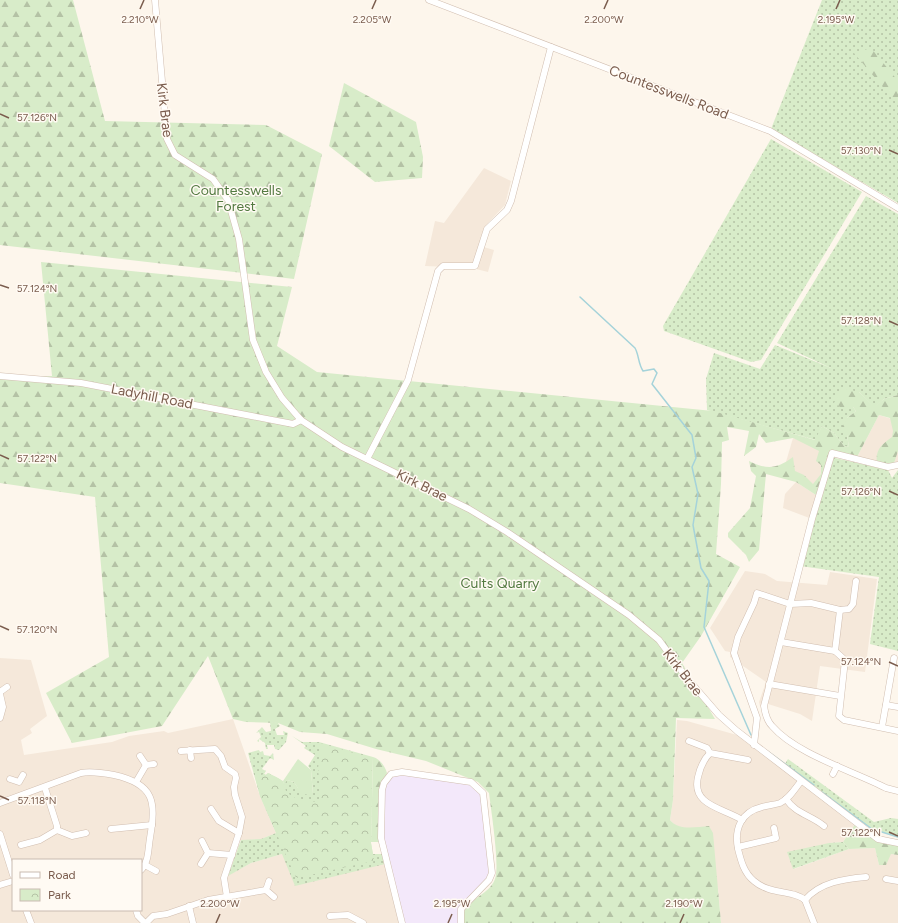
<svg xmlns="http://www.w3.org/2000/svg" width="898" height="923" font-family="Figtree,sans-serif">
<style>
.residential{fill:#f5e8da;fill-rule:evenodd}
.education{fill:#f3e8fa}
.grass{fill:url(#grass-dots)}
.forest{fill:url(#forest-firs)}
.park{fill:url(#park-crowns)}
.garden{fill:#d8ecc9}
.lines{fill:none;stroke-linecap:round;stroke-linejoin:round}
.stream{stroke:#a5d3da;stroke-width:1.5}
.minor-casing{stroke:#d1beb0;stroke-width:7}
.minor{stroke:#fff;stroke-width:6}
.ticks{fill:none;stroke:#7a5c4d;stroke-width:1.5}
.labels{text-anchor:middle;stroke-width:3;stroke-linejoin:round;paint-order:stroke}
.street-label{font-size:14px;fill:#7a5c4d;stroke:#fffaf3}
.park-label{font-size:14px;fill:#537a41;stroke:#fffaf3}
.ticks-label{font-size:10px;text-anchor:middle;fill:#7a5c4d;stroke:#fffaf3;stroke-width:3;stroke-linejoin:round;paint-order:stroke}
</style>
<defs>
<pattern id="grass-dots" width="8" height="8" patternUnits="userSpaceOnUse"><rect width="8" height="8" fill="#d8ecc9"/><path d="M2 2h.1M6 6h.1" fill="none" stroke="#b4c2a5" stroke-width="1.8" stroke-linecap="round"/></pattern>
<pattern id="forest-firs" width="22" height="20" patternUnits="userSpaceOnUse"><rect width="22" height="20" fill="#d8ecc9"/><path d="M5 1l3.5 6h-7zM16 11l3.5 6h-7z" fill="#b4c2a5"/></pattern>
<pattern id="park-crowns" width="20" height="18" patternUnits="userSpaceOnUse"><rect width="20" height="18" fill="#d8ecc9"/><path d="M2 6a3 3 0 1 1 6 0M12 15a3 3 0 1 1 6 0" fill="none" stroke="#b4c2a5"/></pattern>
</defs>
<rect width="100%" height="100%" fill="#fdf6ec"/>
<!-- residential -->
<g class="residential">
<path d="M484 168 511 181 505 205 486 225 480 246 494 250 488 272 472 268 425 266 435 221 444 223Z"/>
<path d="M879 415 898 421V465L888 467 856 459Z"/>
<path d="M793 438 832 453 821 491 783 472Z"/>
<path d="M796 482 819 497 812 519 783 508 785 494Z"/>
<path d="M745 571 765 574 777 581 827 585 830 572 877 579 865 672 820 666 812 721 800 714 768 704 760 706 759 702 766 682 730 657V652L725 651 710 628Z"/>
<path d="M0 658 31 660 47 716 30 729 32 733 21 740 24 755 112 742 129 736 164 731 168 733 233 719 260 796 276 833 261 839 237 841 225 877 251 863 282 854 386 864 402 923H0ZM13 860H141V910H13Z"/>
<path d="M677 720 687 721 744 737 856 823 843 842 829 843 794 869 849 849 875 848 879 865 891 854 898 855V923H721L718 888 680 827 675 825 670 820 673 800Z"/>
</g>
<!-- education -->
<path class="education" d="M391 774 471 782 480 789 492 873 462 907 461 923H402L383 851 382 790Z"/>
<!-- grass -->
<g class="grass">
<path d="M822 0H898V203L771 129Z"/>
<path d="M771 139 862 192 761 360 751 362 664 331 663 326Z"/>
<path d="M866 196 898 214V395L884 399 874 408 859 392 840 407H853L856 411 847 418V435L849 447 844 446 834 433 822 426 816 440 707 410 706 379 714 353 760 369 775 345 831 368 777 343Z"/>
<path d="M831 457 888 470 892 478 898 470V651L870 644 879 577 800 566Z"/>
<path d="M270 722 278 723 280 726 275 729 277 735H284L283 731 288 733 286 742 279 750 275 749 274 745H267L268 749H266L265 743 259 739V742L257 741 261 737 259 732 256 733 262 727 266 732 271 731Z"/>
<path d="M292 736 302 742H319L373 757 371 843 373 854H382L385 864 295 886 282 854 251 863 228 876 241 840 261 839 276 833 260 796 248 753 259 750 260 752 263 751 264 755 270 756 273 753 274 760 270 758 262 769 266 771 264 774 266 775 268 773C273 776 282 778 284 784L287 780 294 782 298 788 313 794 311 770 308 766 315 755 304 748 306 746Z"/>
<path d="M788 759 874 822 891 818 898 819V837L872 829 785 764Z"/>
<path d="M843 842 849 849 793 869 787 852 829 843Z"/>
</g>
<!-- forest -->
<g class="forest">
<path d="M0 0H73L105 121 266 125 322 154 294 279 0 245Z"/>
<path d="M871 48 898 81V100L893 99 854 53Z"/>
<path d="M344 83 416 122 423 157 422 178 375 182 329 146Z"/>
<path d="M41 262 292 287 277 346 317 372 713 411 815 440 822 426 834 433 844 446 849 447 847 435 841 428 847 418 856 411 853 407H840L834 403 842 388 859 392 874 407 884 399 898 395V451L894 463 877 464C875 450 881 445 892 437L893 431 890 418 879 415 856 459 831 457 819 497 796 482 766 474 759 550 749 562 746 555 728 537V533L750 508 756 476 751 471 749 461C767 470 777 469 793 457L795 471 804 475 813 484 821 474V465L816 461 819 451 793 438 766 443 759 434 756 447 744 456 749 431 727 427 729 440 722 442 721 484 716 554 740 567 701 636 682 663 715 719 676 718 673 800 670 820C679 831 695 827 709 826L713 833 721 923H463C460 899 488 898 495 879 500 866 491 810 489 793L478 782 426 761 376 749 327 734 300 732 278 723 246 722 233 719 208 656 162 726 72 743 46 693 109 657 95 497 0 483V379L52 376Z"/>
<path d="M373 757C380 759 385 766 387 773L380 789 379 842H371Z"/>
<path d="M856 823 878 839 898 843V855L891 854 886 865H879L875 848 849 849 843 842Z"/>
</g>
<!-- park -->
<path class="park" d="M320 743 372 758 371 843 374 861 296 878 260 796 255 777 264 774 266 775 268 773 283 781C284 784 285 788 286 791 291 799 311 803 319 801L321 795 318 770Z"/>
<!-- garden -->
<path class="garden" d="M298 759 311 770 313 794 312 796 301 793 294 782 287 780 284 785 283 781Z"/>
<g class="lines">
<!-- stream -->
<g class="stream">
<path d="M580 297 635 348C639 355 638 363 643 371L654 369 657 373 652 384 692 435 696 458 692 467 698 494 693 525 701 568 709 581 704 627 751 735"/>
<path d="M766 750 814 785"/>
<path d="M822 792 872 829 898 837"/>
</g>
<!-- minor casing -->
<g class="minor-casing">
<g id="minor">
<path d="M155 0 167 139 175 155 213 179 228 200 239 239 253 340 266 372 282 398 301 420 342 447 469 509 507 532 629 615 659 640 686 677 719 715 737 731 878 839 898 843"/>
<path d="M429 0 770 131 898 208"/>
<path d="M0 376 81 383 293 424 301 420"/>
<path d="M367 459 408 380 438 271 443 266H475L487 229 507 210 511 201 551 47"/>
<path d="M898 465 888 467 832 453 812 519 764 706C765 713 767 721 772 726 796 754 853 771 886 788L898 791"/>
<path d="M840 610 835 651 845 660 839 716 844 720 898 731"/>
<path d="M781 642 835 651"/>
<path d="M769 684 840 696"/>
<path d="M0 692 7 687"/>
<path d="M0 694 3 707 0 718"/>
<path d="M886 705 898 707"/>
<path d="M882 727 894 658"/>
<path d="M689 741 707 748 710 753 748 760"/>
<path d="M754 745 757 718 734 653 738 637 754 603 757 593 790 604 811 603 840 610 849 609 853 604 856 581"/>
<path d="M190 750 191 758"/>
<path d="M181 751 215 749 221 756 225 767 235 774 236 778 234 787 235 795 242 817 239 833 224 878 227 897"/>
<path d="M710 753C703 760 700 768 698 777 691 806 724 808 742 820"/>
<path d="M140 756 146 765 154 764"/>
<path d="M833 774 837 766"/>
<path d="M10 779 19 782 23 775"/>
<path d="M801 781C795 789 789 799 780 803 774 805 768 805 762 807 741 812 734 829 738 849 741 861 744 873 754 881 770 895 794 890 805 900"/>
<path d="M136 782 146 765"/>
<path d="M786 799C796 814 811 815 824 826"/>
<path d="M0 803 81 773C92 771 103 773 114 775 155 784 156 802 150 838 148 849 149 862 141 870"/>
<path d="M211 809 219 821 239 833"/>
<path d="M111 829 152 825"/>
<path d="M57 830 72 836 86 833"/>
<path d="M0 834 13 875"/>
<path d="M21 845 40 840 57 830V826L45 788"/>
<path d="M738 847 776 838 774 828"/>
<path d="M208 853 232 855"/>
<path d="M201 864 208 853 202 841"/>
<path d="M145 865 156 871"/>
<path d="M886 879 898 881"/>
<path d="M269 881 266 890 274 897"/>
<path d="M0 885 13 881"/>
<path d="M805 900C820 882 844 879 866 877"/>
<path d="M805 900 814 923"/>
<path d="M189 906 193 923"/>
<path d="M26 910 31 923"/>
<path d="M136 910 138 916 145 923"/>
<path d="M330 916 348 915 363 923"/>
<path d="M146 923 153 916 167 914 208 900 266 890"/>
<path d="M402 923 381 838 382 790 384 783 391 774 402 772 471 782 483 793 492 873 489 880 461 909V923"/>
</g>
</g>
<!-- minor -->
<use href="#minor" class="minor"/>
</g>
<!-- ticks -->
<path class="ticks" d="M140 9 144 0M372 9 376 0M604 9 608 0M836 9 840 0M0 114 9 118M889 150 898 154M0 285 9 288M889 321 898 325M0 455 9 459M889 491 898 495M0 626 9 630M889 662 898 666M0 796 9 800M889 832 898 836M216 923 220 914M448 923 452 914M680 923 684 914"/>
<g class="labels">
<!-- street labels -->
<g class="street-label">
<text transform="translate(669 92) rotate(21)" y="5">Countesswells Road</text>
<text transform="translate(165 110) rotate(83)" y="5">Kirk Brae</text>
<text transform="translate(152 396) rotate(11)" y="5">Ladyhill Road</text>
<text transform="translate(422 485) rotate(26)" y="5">Kirk Brae</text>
<text transform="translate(683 672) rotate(52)" y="5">Kirk Brae</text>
</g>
<!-- park labels -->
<g class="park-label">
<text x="236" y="195">Countesswells<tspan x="236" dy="16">Forest</tspan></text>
<text x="500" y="588">Cults Quarry</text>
</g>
</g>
<g class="ticks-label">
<text x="140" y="23">2.210°W</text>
<text x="372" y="23">2.205°W</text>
<text x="604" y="23">2.200°W</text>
<text x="836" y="23">2.195°W</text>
<text x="37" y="121">57.126°N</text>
<text x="861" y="154">57.130°N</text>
<text x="37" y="292">57.124°N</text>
<text x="861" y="324">57.128°N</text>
<text x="37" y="462">57.122°N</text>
<text x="861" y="495">57.126°N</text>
<text x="37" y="633">57.120°N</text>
<text x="861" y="665">57.124°N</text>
<text x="37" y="804">57.118°N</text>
<text x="861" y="836">57.122°N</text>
<text x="220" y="907">2.200°W</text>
<text x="452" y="907">2.195°W</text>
<text x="684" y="907">2.190°W</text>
</g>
<!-- legend -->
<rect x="12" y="859" width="130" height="52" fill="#fffaf3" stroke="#cabbb1"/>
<rect x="20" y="872" width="20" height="6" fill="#ffffff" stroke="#cabbb1"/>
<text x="48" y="879" font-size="12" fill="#7a5c4d">Road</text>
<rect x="20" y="889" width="20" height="12" fill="url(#park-crowns)" stroke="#cabbb1"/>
<text x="48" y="899" font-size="12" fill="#7a5c4d">Park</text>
</svg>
